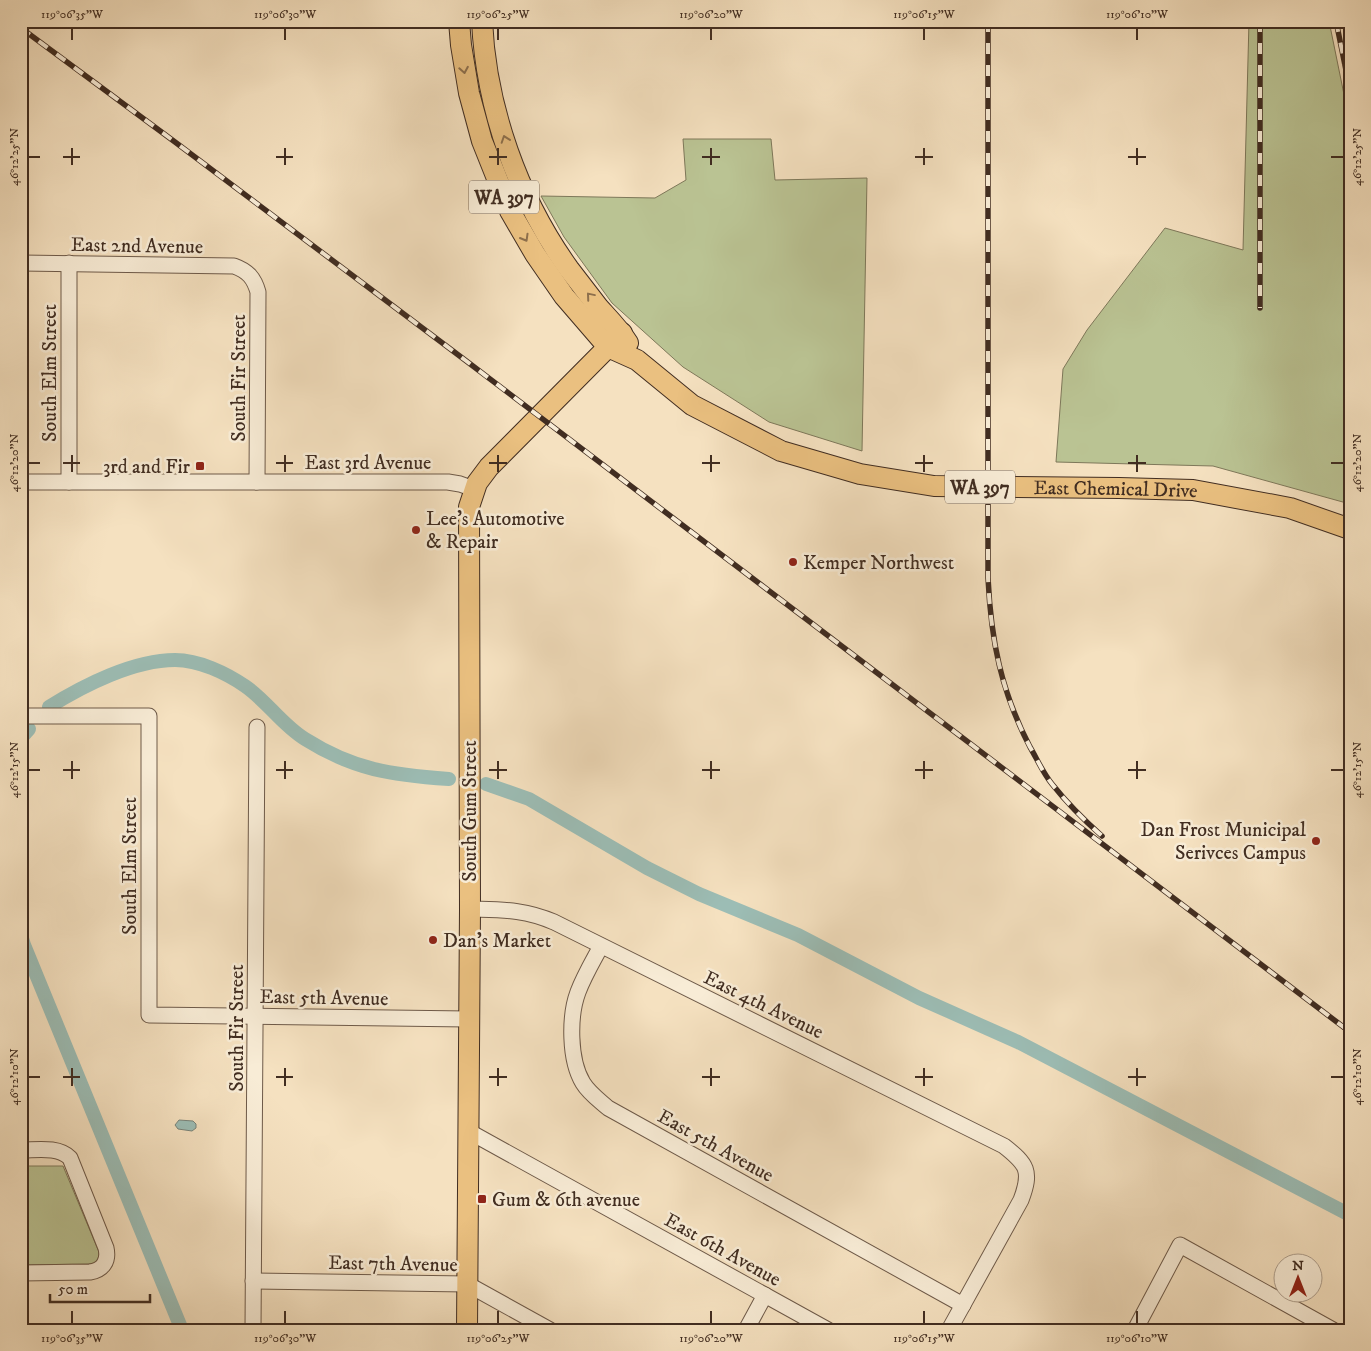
<svg xmlns="http://www.w3.org/2000/svg" width="1371" height="1351" font-family="'IM FELL DW Pica',serif">
<style>
.green{fill:#bac393;stroke:#7e785a}
.water{fill:#9cbdb5;stroke:#78837a}
.lines{fill:none;stroke-linecap:round;stroke-linejoin:round}
.canal{stroke:#9cbdb5;stroke-width:14}
.minor-casing{stroke:#6e5a49;stroke-width:17}
.major-casing{stroke:#412d21;stroke-width:22}
.minor{stroke:#f8ecd6;stroke-width:15}
.major{stroke:#eac080;stroke-width:20}
.rail-casing{stroke:#412d21;stroke-width:5.5}
.rail{stroke:#f8ecd6;stroke-width:4;stroke-dasharray:11;stroke-linecap:butt}
.oneway{stroke:#8d6f4c}
.ticks{fill:none;stroke:#412d21;stroke-width:2}
.poi-dot{fill:#8f2418;stroke:#f8ecd6;stroke-width:2}
.labels{text-anchor:middle;stroke-width:5;stroke-linejoin:round;paint-order:stroke}
.shield{fill:#f8ecd6;stroke:#786657;stroke-width:1}
.shield-label{font-size:19px;font-weight:bold;fill:#412d21}
.street-label{font-size:20px;fill:#412d21;stroke:#f8ecd6}
.poi-label{font-size:20px;fill:#412d21;stroke:#f8ecd6;text-anchor:start}
.neatline{fill:none;stroke:#412d21;stroke-width:2}
.ticks-label{font-size:12px;text-anchor:middle;fill:#412d21}
</style>
<rect width="100%" height="100%" fill="#f5e1c0"/>
<filter id="stains"><feTurbulence type="fractalNoise" baseFrequency=".004" numOctaves="4"/><feColorMatrix values="0 0 0 0 .2 0 0 0 0 .09 0 0 0 0 .02 0 0 0 .5 -.17"/></filter>
<radialGradient id="worn" r=".72"><stop offset=".6" stop-color="#630" stop-opacity="0"/><stop offset="1" stop-color="#630" stop-opacity=".3"/></radialGradient>
<!-- green -->
<g class="green">
<path d="M1249 21H1329L1350 124V504L1213 466 1056 462 1063 369 1087 330 1165 228 1243 250Z"/>
<path d="M683 139H771L775 180 867 178 862 451 769 422 683 367 612 303 564 237 541 196 655 198 686 180Z"/>
<path d="M21 1166H63L99 1252C99 1258 97 1262 91 1264L21 1265Z"/>
</g>
<!-- water -->
<path class="water" d="M179 1120 193 1121 196 1124V1128L192 1131 178 1129 175 1125Z"/>
<g class="lines">
<!-- canal -->
<g class="canal">
<path d="M49 707C84 685 134 660 175 660 199 660 226 673 245 686 267 701 282 725 305 739 354 770 392 775 449 779"/>
<path d="M21 738 29 729"/>
<path d="M486 784 529 799 647 868 699 894 798 935 919 998 1018 1042 1350 1215"/>
<path d="M21 935 24 945 182 1330"/>
</g>
<!-- minor casing -->
<g class="minor-casing">
<g id="minor">
<path d="M21 263 234 266C248 271 254 278 258 292L257 482"/>
<path d="M21 482H448L460 484 474 489"/>
<path d="M69 482V263"/>
<path d="M21 716H149V1015L468 1019"/>
<path d="M470 909C502 910 524 909 554 922L1004 1146C1027 1164 1032 1171 1021 1200L949 1330"/>
<path d="M601 946C593 961 584 976 578 992 569 1016 569 1060 583 1083 589 1093 599 1100 608 1108L963 1305"/>
<path d="M468 1131 828 1330"/>
<path d="M21 1150C37 1150 58 1146 70 1158L106 1248C109 1261 103 1270 90 1272L21 1273"/>
<path d="M253 1281 467 1284 550 1330"/>
<path d="M253 1330 257 727"/>
<path d="M746 1330 765 1295"/>
<path d="M1135 1330 1180 1245 1333 1330"/>
</g>
</g>
<!-- major casing -->
<g class="major-casing">
<g id="major">
<path id="s1" d="M459 21 461 45 469 93 482 141 510 211 535 254 564 296 608 347 637 360 692 405 781 451 860 474 934 486 1119 488 1193 490 1290 508 1350 529"/>
<path d="M482 21C486 108 518 198 569 269 579 282 589 295 599 308 609 319 620 330 628 343"/>
<path d="M467 1330 470 909 469 507 477 483 489 467 622 333"/>
</g>
</g>
<!-- minor -->
<use href="#minor" class="minor"/>
<!-- major -->
<use href="#major" class="major"/>
<!-- rail casing -->
<g class="rail-casing">
<g id="rail">
<path d="M988 21V578C991 641 1001 691 1030 747 1037 759 1043 773 1052 784 1067 803 1084 820 1102 836"/>
<path d="M1260 21V308"/>
<path d="M1336 21 1350 90"/>
<path d="M21 28 175 142 465 360 1350 1032"/>
</g>
</g>
<!-- rail -->
<use href="#rail" class="rail"/>
</g>
<!-- one-way arrows -->
<defs><path id="oneway-chevron" d="M-2-3.5L2.5 0L-2 3.5" fill="none" stroke-width="1.6" stroke-linecap="round" stroke-linejoin="round" transform="scale(1.25)"/></defs>
<g class="oneway">
<use href="#oneway-chevron" transform="translate(464 70) rotate(80)"/>
<use href="#oneway-chevron" transform="translate(505 139) rotate(-109)"/>
<use href="#oneway-chevron" transform="translate(525 238) rotate(60)"/>
<use href="#oneway-chevron" transform="translate(590 296) rotate(-130)"/>
</g>
<!-- ticks -->
<path class="ticks" d="M72 28V40M285 28V40M498 28V40M711 28V40M924 28V40M1137 28V40M72 148V165M285 148V165M498 148V165M711 148V165M924 148V165M1137 148V165M28 157H40M63 157H80M276 157H293M489 157H507M702 157H720M915 157H933M1128 157H1146M1331 157H1344M72 455V472M285 455V472M498 455V472M711 455V472M924 455V472M1137 455V472M28 463H40M63 463H80M276 463H293M489 463H507M702 463H720M915 463H933M1128 463H1146M1331 463H1344M72 761V779M285 761V779M498 761V779M711 761V779M924 761V779M1137 761V779M28 770H40M63 770H80M276 770H293M489 770H507M702 770H720M915 770H933M1128 770H1146M1331 770H1344M72 1068V1086M285 1068V1086M498 1068V1086M711 1068V1086M924 1068V1086M1137 1068V1086M28 1077H40M63 1077H80M276 1077H293M489 1077H507M702 1077H720M915 1077H933M1128 1077H1146M1331 1077H1344M72 1311V1324M285 1311V1324M498 1311V1324M711 1311V1324M924 1311V1324M1137 1311V1324"/>
<!-- markers -->
<g class="poi-dot">
<rect x="195" y="461" width="10" height="10" rx="2.5"/>
<circle cx="416" cy="530" r="5"/>
<circle cx="793" cy="562" r="5"/>
<circle cx="1316" cy="841" r="5"/>
<circle cx="433" cy="940" r="5"/>
<rect x="477" y="1194" width="10" height="10" rx="2.5"/>
</g>
<g class="labels">
<!-- shield labels -->
<g class="shield">
<rect x="469" y="180.5" width="70" height="33" rx="4"/>
<rect x="945" y="470.5" width="70" height="33" rx="4"/>
</g>
<g class="shield-label">
<text x="504" y="204">WA 397</text>
<text x="980" y="494">WA 397</text>
</g>
<!-- street labels -->
<g class="street-label">
<text transform="translate(137 245) rotate(1)" y="7">East 2nd Avenue</text>
<text transform="translate(49 373) rotate(-90)" y="7">South Elm Street</text>
<text transform="translate(238 378) rotate(-90)" y="7">South Fir Street</text>
<text x="368" y="469">East 3rd Avenue</text>
<text dy="7" stroke="none"><textPath href="#s1" startOffset="908">East Chemical Drive</textPath></text>
<text transform="translate(469 811) rotate(-90)" y="7">South Gum Street</text>
<text transform="translate(129 866) rotate(-90)" y="7">South Elm Street</text>
<text transform="translate(324 997) rotate(1)" y="7">East 5th Avenue</text>
<text transform="translate(764 1004) rotate(26)" y="7">East 4th Avenue</text>
<text transform="translate(236 1028) rotate(-90)" y="7">South Fir Street</text>
<text transform="translate(716 1145) rotate(29)" y="7">East 5th Avenue</text>
<text transform="translate(723 1249) rotate(29)" y="7">East 6th Avenue</text>
<text transform="translate(393 1263) rotate(1)" y="7">East 7th Avenue</text>
</g>
<!-- poi labels -->
<g class="poi-label">
<text x="190" y="473" text-anchor="end">3rd and Fir</text>
<text x="426" y="525">Lee's Automotive<tspan x="426" dy="23">&amp; Repair</tspan></text>
<text x="803" y="569">Kemper Northwest</text>
<text x="1306" y="836" text-anchor="end">Dan Frost Municipal<tspan x="1306" dy="23">Serivces Campus</tspan></text>
<text x="443" y="947">Dan's Market</text>
<text x="492" y="1206">Gum &amp; 6th avenue</text>
</g>
</g>
<!-- margin -->
<rect width="1371" height="1351" fill="none" stroke="#f5e1c0" stroke-width="55"/>
<!-- north arrow -->
<g transform="translate(1298 1278)"><circle r="24" fill="#f8ecd6" stroke="#afa08e"/>
<path d="M0-4L9 19L0 12L-9 19Z" fill="#8f2418"/>
<text y="-8" font-size="14" font-weight="bold" text-anchor="middle" fill="#412d21">N</text>
</g>
<!-- scale -->
<path d="M50 1294v8h100v-8" fill="none" stroke="#412d21" stroke-width="2.5"/>
<text x="58" y="1294" font-size="15" fill="#412d21" stroke="#f8ecd6" stroke-width="4" paint-order="stroke">50 m</text>
<rect x="28" y="28" width="1316" height="1296" class="neatline"/>
<g class="ticks-label">
<text x="72" y="18">119°06'35"W</text>
<text x="285" y="18">119°06'30"W</text>
<text x="498" y="18">119°06'25"W</text>
<text x="711" y="18">119°06'20"W</text>
<text x="924" y="18">119°06'15"W</text>
<text x="1137" y="18">119°06'10"W</text>
<text transform="translate(14 157) rotate(-90)" y="4">46°12'25"N</text>
<text transform="translate(1357 157) rotate(-90)" y="4">46°12'25"N</text>
<text transform="translate(14 463) rotate(-90)" y="4">46°12'20"N</text>
<text transform="translate(1357 463) rotate(-90)" y="4">46°12'20"N</text>
<text transform="translate(14 770) rotate(-90)" y="4">46°12'15"N</text>
<text transform="translate(1357 770) rotate(-90)" y="4">46°12'15"N</text>
<text transform="translate(14 1077) rotate(-90)" y="4">46°12'10"N</text>
<text transform="translate(1357 1077) rotate(-90)" y="4">46°12'10"N</text>
<text x="72" y="1342">119°06'35"W</text>
<text x="285" y="1342">119°06'30"W</text>
<text x="498" y="1342">119°06'25"W</text>
<text x="711" y="1342">119°06'20"W</text>
<text x="924" y="1342">119°06'15"W</text>
<text x="1137" y="1342">119°06'10"W</text>
</g>
<rect width="100%" height="100%" filter="url(#stains)"/>
<rect width="100%" height="100%" fill="url(#worn)"/>
</svg>
